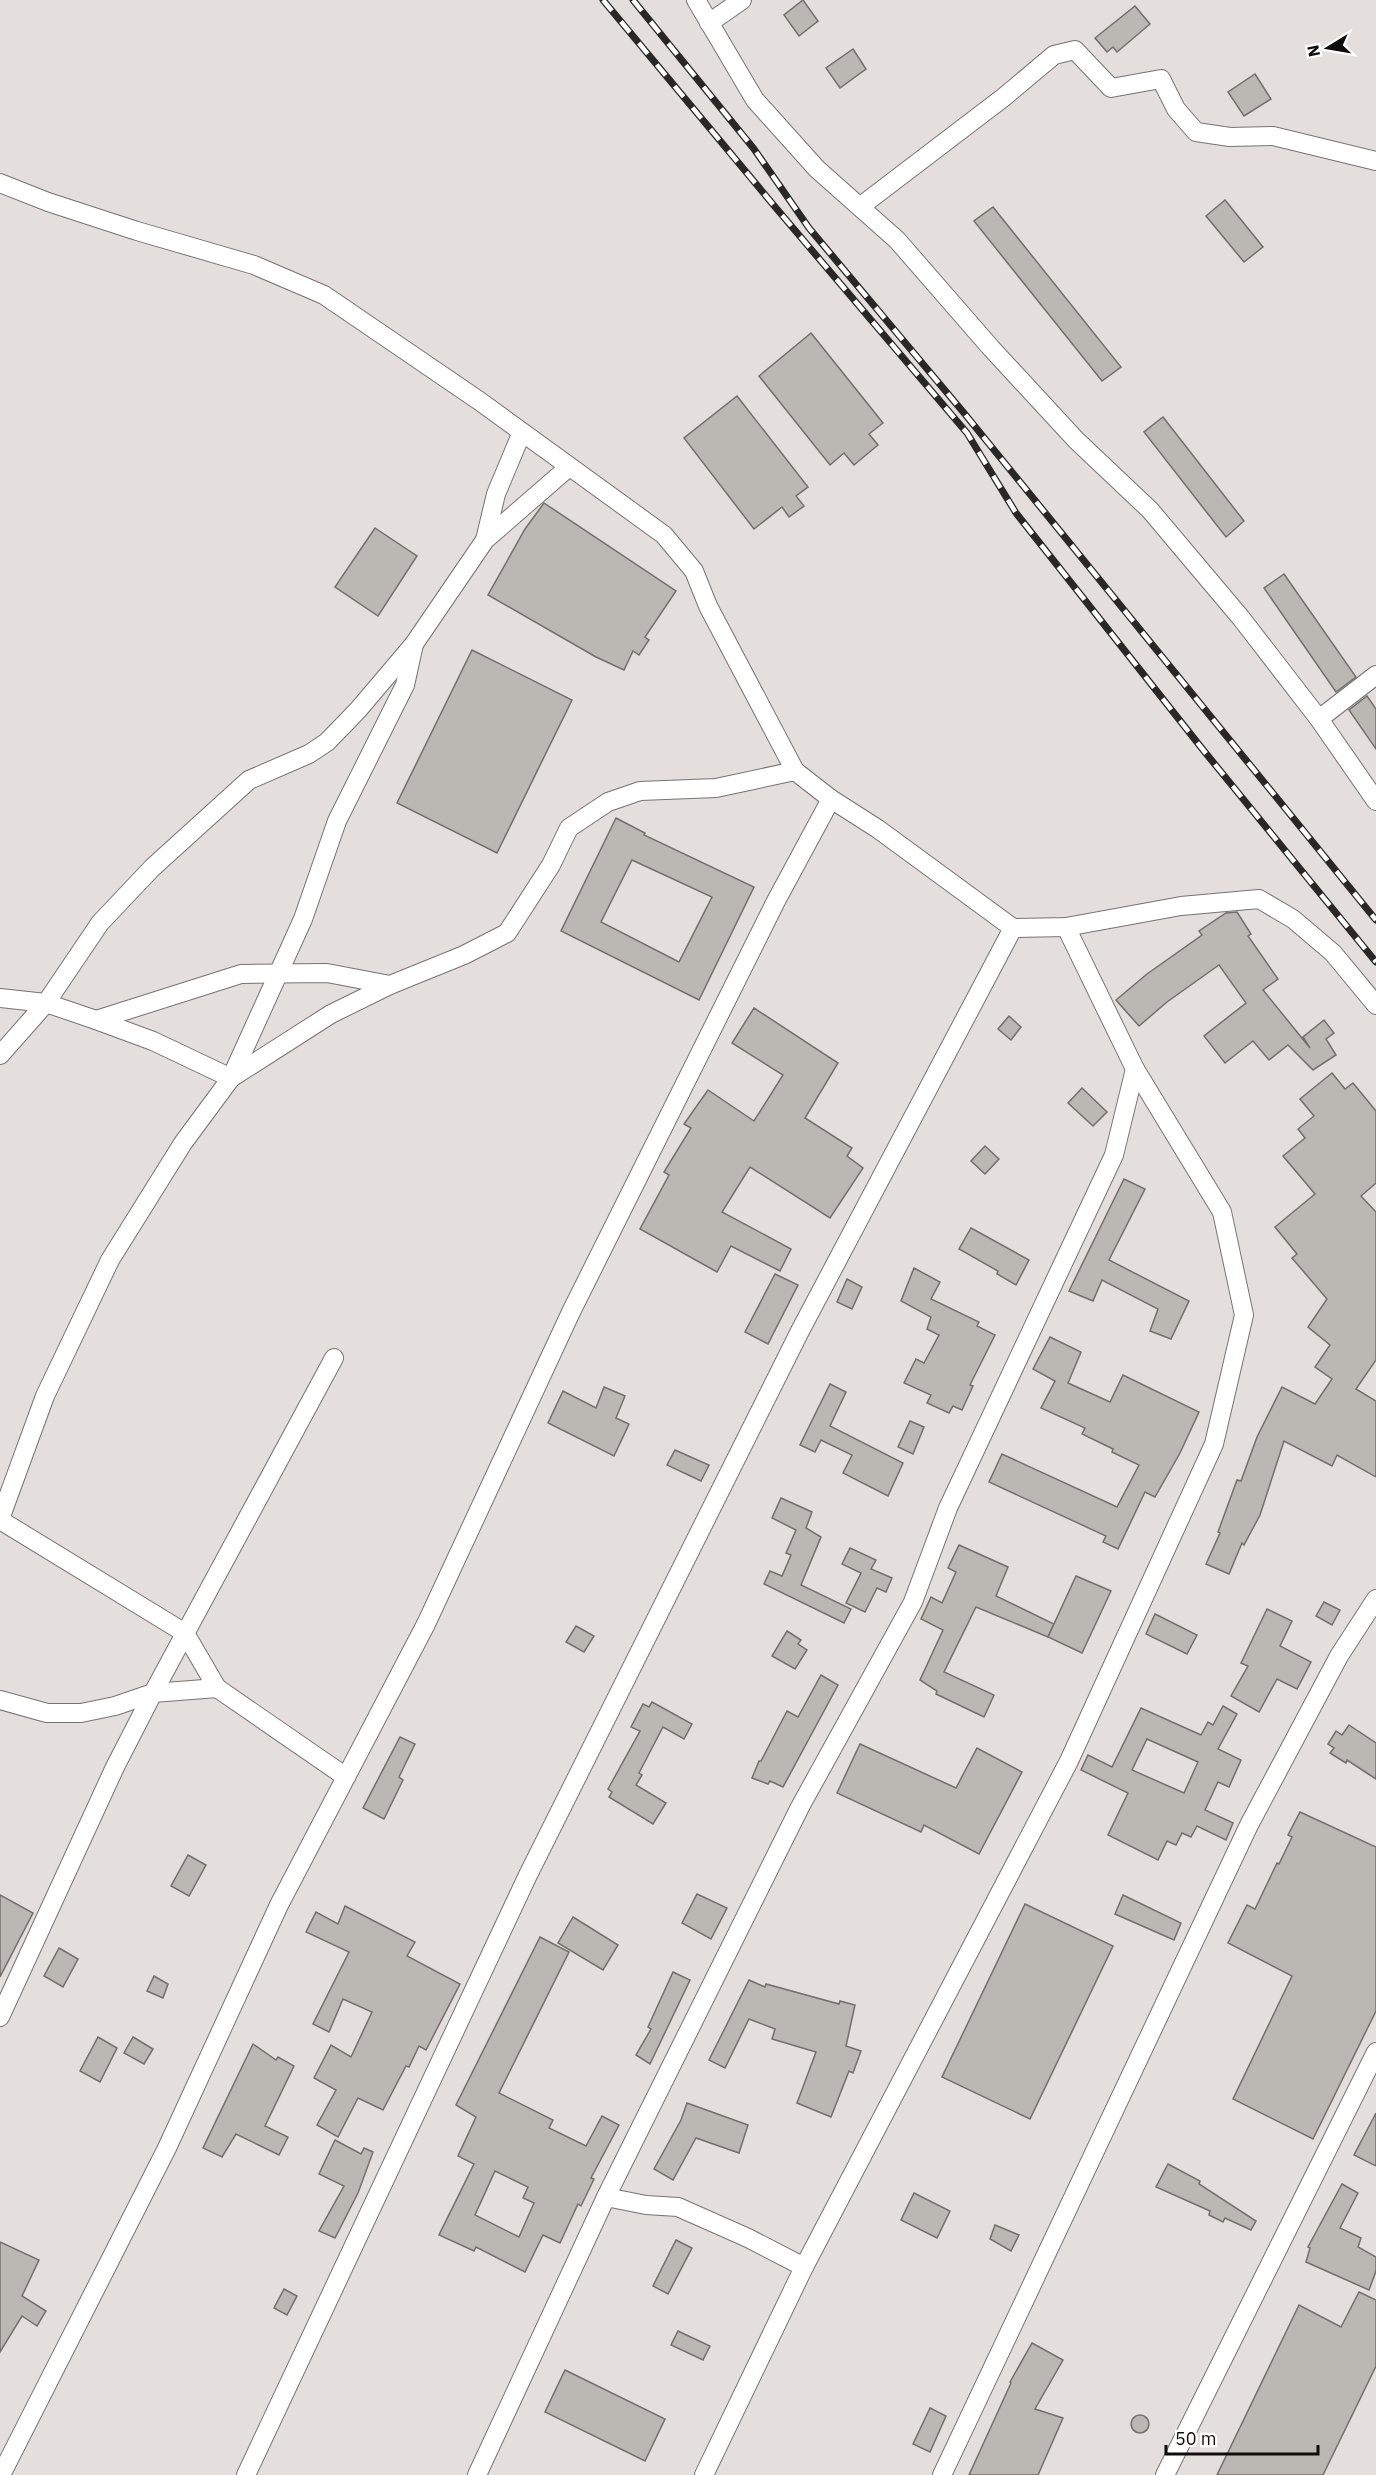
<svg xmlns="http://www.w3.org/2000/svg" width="1376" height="2475" font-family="'IBM Plex Sans',sans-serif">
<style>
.building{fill:#bbb7b3;stroke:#736f6b;stroke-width:1.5;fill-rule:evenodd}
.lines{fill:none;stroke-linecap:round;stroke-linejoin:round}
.street-casing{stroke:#77736f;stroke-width:20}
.street{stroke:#fff;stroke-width:18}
.rail-casing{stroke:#292826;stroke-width:7}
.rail{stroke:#fff;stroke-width:4.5;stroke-dasharray:14;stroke-linecap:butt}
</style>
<rect width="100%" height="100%" fill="#e4dfdc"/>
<!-- building -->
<g class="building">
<path d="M803 0 818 21 799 36 784 15Z"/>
<path d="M1135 6 1150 24 1117 52 1113 47 1107 52 1095 38Z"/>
<path d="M853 49 866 69 840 88 826 68Z"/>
<path d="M1255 74 1271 99 1244 116 1228 92Z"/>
<path d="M1225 200 1263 247 1244 262 1206 216Z"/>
<path d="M993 207 1121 367 1102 381 974 221Z"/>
<path d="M811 333 883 423 869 434 878 445 854 465 844 453 830 465 759 376Z"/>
<path d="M737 396 808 487 796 496 804 506 789 517 782 507 754 529 684 438Z"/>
<path d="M1163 417 1244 521 1226 537 1144 432Z"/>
<path d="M544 503 676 591 645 637 649 640 639 655 633 651 624 670 596 657 488 595 525 529Z"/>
<path d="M375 528 417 556 378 616 335 587Z"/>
<path d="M1284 574 1356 677 1336 692 1264 588Z"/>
<path d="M472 650 572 700 497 853 397 803Z"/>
<path d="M1367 696 1376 709V749L1349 710Z"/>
<path d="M616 818 645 833 644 835 754 887 699 1000 561 931ZM632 860 712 897 679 962 601 922Z"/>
<path d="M1237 912 1251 934 1248 936 1278 979 1263 990 1310 1048 1303 1037 1324 1020 1334 1033 1326 1039 1336 1055 1313 1070 1288 1045 1269 1060 1253 1041 1225 1063 1204 1036 1246 1003 1219 965 1167 1002 1139 1026 1116 1000 1147 974 1202 935 1199 931 1226 913Z"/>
<path d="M754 1008 838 1063 805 1118 852 1148 847 1156 863 1168 830 1218 750 1167 722 1212 791 1249 780 1271 731 1246 717 1272 640 1229 669 1175 664 1172 691 1128 684 1124 708 1090 754 1121 783 1075 732 1043Z"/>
<path d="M1009 1016 1021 1027 1011 1040 998 1029Z"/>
<path d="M1332 1073 1345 1089 1353 1083 1376 1111V1183L1361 1196 1376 1212V1360L1356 1389 1376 1401V1477L1337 1455 1332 1466 1284 1441 1260 1515 1244 1545 1242 1543 1229 1574 1206 1564 1220 1533 1218 1532 1237 1480 1241 1481 1257 1437 1282 1387 1315 1404 1332 1379 1315 1367 1330 1345 1308 1327 1327 1299 1292 1258 1297 1254 1275 1227 1315 1194 1283 1156 1305 1138 1298 1129 1314 1116 1300 1099Z"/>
<path d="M1082 1088 1107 1112 1093 1126 1068 1103Z"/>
<path d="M985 1146 999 1159 985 1174 971 1161Z"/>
<path d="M1124 1179 1145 1189 1109 1260 1189 1301 1171 1339 1150 1331 1158 1309 1102 1280 1093 1301 1069 1291Z"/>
<path d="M971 1228 1029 1260 1016 1285 997 1274 998 1271 959 1249Z"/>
<path d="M914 1268 940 1282 931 1299 979 1322 977 1326 995 1335 970 1385 973 1386 962 1410 953 1406 949 1413 927 1403 931 1395 904 1383 916 1359 924 1363 939 1335 927 1329 931 1317 901 1301Z"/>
<path d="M775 1274 798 1285 768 1344 745 1332Z"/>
<path d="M847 1279 862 1287 852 1309 837 1302Z"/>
<path d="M1050 1337 1081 1352 1068 1383 1110 1402 1123 1375 1199 1412 1180 1453 1155 1497 1145 1492 1118 1549 1103 1542 1106 1536 989 1482 1002 1454 1117 1507 1139 1465 1112 1452 1113 1449 1082 1434 1085 1428 1041 1408 1055 1381 1033 1369Z"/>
<path d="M830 1384 846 1392 830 1426 903 1463 888 1496 843 1473 852 1455 821 1440 815 1452 800 1445Z"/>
<path d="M604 1387 625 1396 616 1418 629 1424 614 1456 548 1423 563 1391 596 1408Z"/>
<path d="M910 1421 924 1427 913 1454 898 1447Z"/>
<path d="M675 1450 709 1465 701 1481 667 1465Z"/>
<path d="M781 1498 812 1512 806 1528 821 1537 801 1585 851 1609 844 1623 764 1584 770 1571 782 1576 791 1555 786 1553 796 1530 772 1518Z"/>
<path d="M959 1545 1008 1567 996 1596 1054 1624 1048 1637 976 1607 944 1672 994 1695 984 1717 936 1694 937 1691 920 1680 943 1630 921 1619 931 1597 942 1603 956 1572 948 1568Z"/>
<path d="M850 1548 876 1560 871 1569 892 1578 886 1592 877 1588 865 1612 846 1603 861 1573 842 1564Z"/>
<path d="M1076 1576 1111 1591 1082 1653 1048 1637Z"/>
<path d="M1324 1602 1340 1610 1332 1625 1316 1616Z"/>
<path d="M1267 1609 1292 1621 1280 1646 1311 1662 1297 1689 1277 1679 1259 1712 1231 1696 1248 1666 1241 1663Z"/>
<path d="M1155 1614 1197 1635 1187 1654 1146 1634Z"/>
<path d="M576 1626 594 1636 584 1652 566 1642Z"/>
<path d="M787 1631 801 1640 798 1644 807 1650 795 1669 772 1656Z"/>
<path d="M821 1675 838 1685 783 1787 770 1781 768 1784 752 1778 759 1761H761L787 1711 798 1717Z"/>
<path d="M652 1702 692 1724 684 1739 663 1727 639 1773 642 1775 636 1785 666 1803 653 1824 609 1797 612 1792 608 1789 640 1731 631 1727 643 1704 649 1707Z"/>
<path d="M1223 1706 1237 1714 1218 1749 1241 1760 1229 1787 1218 1782 1205 1810 1233 1823 1226 1840 1197 1826 1191 1837 1182 1833 1176 1845 1167 1841 1158 1860 1108 1835 1128 1793 1081 1770 1088 1755 1112 1767 1141 1708 1201 1735 1208 1722 1213 1725ZM1147 1739 1198 1762 1184 1793 1132 1770Z"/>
<path d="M1349 1725 1376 1743V1779L1347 1760 1346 1763 1330 1753 1334 1748 1328 1744 1336 1731 1342 1735Z"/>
<path d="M400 1737 415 1744 399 1777 403 1780 384 1819 363 1808Z"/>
<path d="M860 1744 956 1788 977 1748 1022 1772 979 1854 924 1825 921 1832 837 1793Z"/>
<path d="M1300 1812 1376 1847V2011L1313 2139 1233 2099 1292 1976 1228 1943 1247 1905 1255 1909 1277 1863 1279 1864 1292 1837 1288 1835Z"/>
<path d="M188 1855 206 1865 189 1896 171 1886Z"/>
<path d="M697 1894 727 1908 711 1939 682 1923Z"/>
<path d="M0 1895 33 1913 0 1977Z"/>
<path d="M1123 1895 1181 1923 1174 1940 1115 1914Z"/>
<path d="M1025 1904 1113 1946 1030 2119 942 2077Z"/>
<path d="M345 1906 415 1942 407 1956 460 1984 426 2050 419 2046 409 2067 406 2066 383 2110 358 2098 338 2137 317 2125 336 2090 314 2078 331 2045 351 2057 372 2012 343 1999 329 2032 313 2024 349 1952 306 1932 316 1912 338 1924Z"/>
<path d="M573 1917 618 1945 603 1970 558 1943Z"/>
<path d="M540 1937 569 1952 499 2093 553 2120 549 2128 586 2146 602 2116 619 2125 591 2178 594 2179 581 2206 578 2204 560 2243 543 2235 525 2272 476 2247 474 2251 439 2235 474 2164 458 2156 476 2117 456 2105ZM495 2171 528 2187 523 2198 534 2203 519 2237 475 2215Z"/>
<path d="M59 1948 78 1959 63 1987 44 1976Z"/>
<path d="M673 1972 690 1980 650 2064 636 2055 651 2029 648 2027Z"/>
<path d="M154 1976 168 1984 163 1998 147 1991Z"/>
<path d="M749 1980 765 1987 766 1984 839 2004 840 2001 855 2005 846 2046 861 2051 853 2073 849 2071 831 2117 797 2103 816 2052 772 2039 775 2029 749 2019 725 2068 709 2060Z"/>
<path d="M98 2037 117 2048 100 2082 80 2071Z"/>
<path d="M133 2037 153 2049 144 2064 124 2053Z"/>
<path d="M253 2044 276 2060 278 2057 294 2066 265 2126 288 2137 279 2155 236 2134 222 2157 203 2148Z"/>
<path d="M687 2103 748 2125 739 2153 696 2138 673 2180 654 2169 681 2120Z"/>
<path d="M1376 2113V2166L1354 2155Z"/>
<path d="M335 2140 361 2154 364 2148 373 2152 358 2193 335 2238 319 2231 344 2186 319 2174Z"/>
<path d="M1168 2164 1200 2181 1199 2184 1256 2221 1251 2230 1225 2218 1223 2222 1209 2215 1210 2211 1156 2187Z"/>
<path d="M1342 2184 1358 2193 1340 2228 1361 2238 1358 2247 1376 2257V2271L1369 2290 1306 2262 1310 2248 1308 2247Z"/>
<path d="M914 2193 950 2211 937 2238 901 2220Z"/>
<path d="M995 2225 1019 2235 1011 2251 990 2239Z"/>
<path d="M676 2240 692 2248 668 2294 653 2286Z"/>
<path d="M0 2242 39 2260 22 2296 46 2311 37 2326 22 2316 0 2352Z"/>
<path d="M284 2289 297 2296 287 2315 274 2308Z"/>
<path d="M1359 2292 1376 2300V2366L1323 2475H1217L1299 2305 1341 2327Z"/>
<path d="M678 2331 710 2346 703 2360 671 2345Z"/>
<path d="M1032 2343 1063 2360 1035 2409 1063 2418 1038 2475H969L1011 2383 1010 2382Z"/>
<path d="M565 2370 665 2419 645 2461 545 2412Z"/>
<path d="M930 2408 946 2416 930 2452 913 2444Z"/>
<circle cx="1140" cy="2424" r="9"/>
</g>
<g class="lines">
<!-- street casing -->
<g class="street-casing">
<g id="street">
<path d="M696 0 755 100 817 169 897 240 991 348 1076 440 1150 510 1241 618 1319 719 1376 801"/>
<path d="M709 23 742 0"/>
<path d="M0 183 48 202 137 231 254 265 324 295 478 400 664 535 694 571 708 606 795 771 831 799 878 829 1013 928 1066 927 1181 906 1259 899 1293 919 1333 953 1376 1005"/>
<path d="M861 206 1004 97 1054 55 1075 50 1111 88 1161 79 1176 109 1196 132 1230 137 1273 136 1376 161"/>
<path d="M485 540 496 494 522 432"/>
<path d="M1319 719 1376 675"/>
<path d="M0 998 46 1003 96 1020 153 1041 231 1078"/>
<path d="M96 1020 241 974 327 973 390 985"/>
<path d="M0 1055 46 1003 100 923 152 868 249 780 309 754 327 742 358 710 414 644 485 540 569 467"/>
<path d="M231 1078 331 1014 390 985 464 955 507 933 551 865 569 828 608 802 640 791 716 788 795 771"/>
<path d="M0 1519 45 1396 110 1260 183 1143 231 1078 303 919 337 821 405 685 414 644"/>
<path d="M0 1520 185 1633 217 1688"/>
<path d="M0 1700 47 1713H81L115 1706 153 1693 217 1688 346 1777"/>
<path d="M0 2017 115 1767 153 1693 334 1358"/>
<path d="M606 2197 646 2205 678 2207 748 2238 804 2267"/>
<path d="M1 2475 167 2148 279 1905 426 1624 571 1312 776 901 831 799"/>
<path d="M246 2475 528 1875 800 1331 1013 928"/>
<path d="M477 2475 606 2197 800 1807 913 1602 948 1508 1114 1155 1135 1069"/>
<path d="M704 2475 804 2267 1069 1761 1214 1444 1244 1315 1222 1212 1135 1069 1066 927"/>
<path d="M942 2475 1249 1825 1339 1656 1376 1599"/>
<path d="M1165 2475 1376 2052"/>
</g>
</g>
<!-- street -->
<use href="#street" class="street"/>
<!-- rail casing -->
<g class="rail-casing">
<g id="rail">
<path d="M603 0 776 208 967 433 1016 513 1204 751 1376 962"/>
<path d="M633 0 754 149 809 228 964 413 1376 920"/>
</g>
</g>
<!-- rail -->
<use href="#rail" class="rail"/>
</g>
<!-- north arrow -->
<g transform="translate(1328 48) rotate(259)" stroke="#ffffff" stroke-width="4.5" paint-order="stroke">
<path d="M0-4.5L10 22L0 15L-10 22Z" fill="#0e0d0b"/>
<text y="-9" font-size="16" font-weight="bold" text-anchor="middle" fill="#0e0d0b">N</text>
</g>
<!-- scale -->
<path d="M1166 2445v9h152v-9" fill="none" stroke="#0e0d0b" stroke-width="3"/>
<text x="1175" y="2445" font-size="18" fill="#0e0d0b" stroke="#ffffff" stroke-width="4.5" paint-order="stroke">50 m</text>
</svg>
